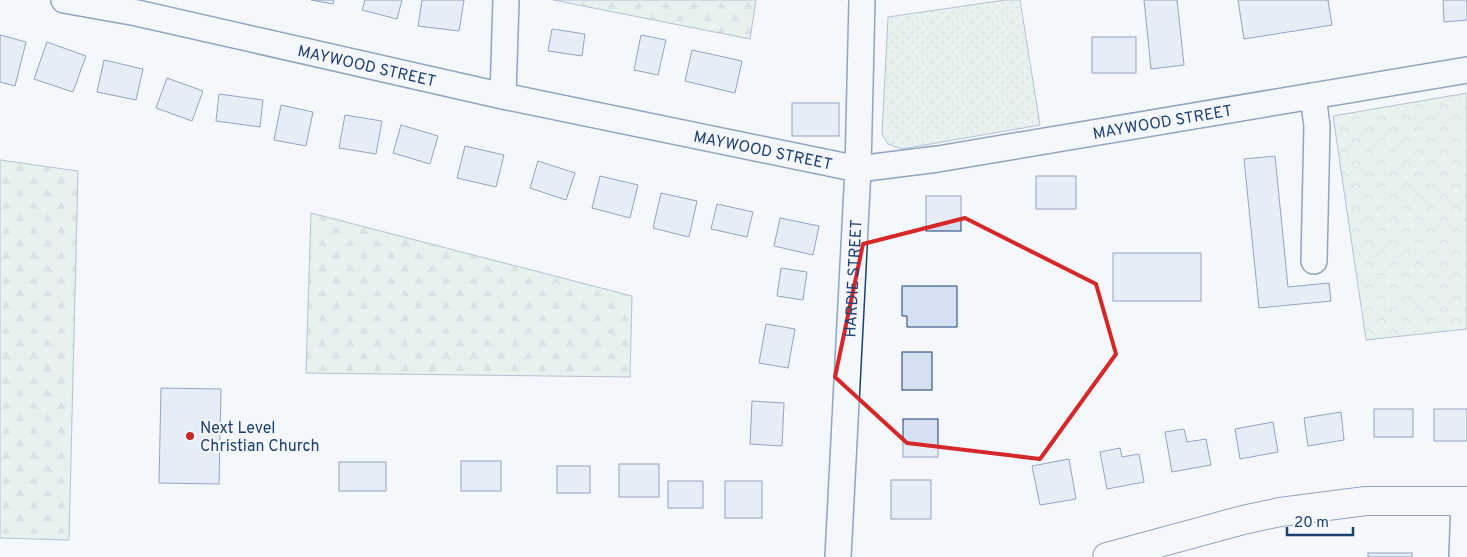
<svg xmlns="http://www.w3.org/2000/svg" width="1467" height="557" font-family="Overpass,sans-serif">
<style>
.grass{fill:url(#grass-dots);stroke:#687fa3}
.forest{fill:url(#forest-firs);stroke:#687fa3}
.park{fill:url(#park-crowns);stroke:#687fa3}
.building{fill:#d5e0f0;stroke:#1d3f73}
.lines{fill:none;stroke-linecap:round;stroke-linejoin:round}
.minor-casing{stroke:#1d3f73;stroke-width:28}
.major-casing{stroke:#1d3f73;stroke-width:30}
.minor{stroke:#f4f7fb;stroke-width:25}
.major{stroke:#f4f7fb;stroke-width:28}
.marked{fill:none;stroke:#d62828;stroke-width:4;stroke-linejoin:round}
.poi-dot{fill:#c62828;stroke:#f4f7fb;stroke-width:2}
.labels{text-anchor:middle;stroke-width:4;stroke-linejoin:round;paint-order:stroke}
.street-label{font-size:16px;fill:#1d3f73;stroke:#f4f7fb}
.poi-label{font-size:16px;fill:#1d3f73;stroke:#f4f7fb;text-anchor:start}
</style>
<defs>
<pattern id="grass-dots" width="8" height="8" patternUnits="userSpaceOnUse" patternTransform="scale(1.25)"><rect width="8" height="8" fill="#d7e8df"/><path d="M2 2h.1M6 6h.1" fill="none" stroke="#b8c8c3" stroke-width="1.8" stroke-linecap="round"/></pattern>
<pattern id="forest-firs" width="22" height="20" patternUnits="userSpaceOnUse" patternTransform="scale(1.25)"><rect width="22" height="20" fill="#d7e8df"/><path d="M5 1l3.5 6h-7zM16 11l3.5 6h-7z" fill="#b8c8c3"/></pattern>
<pattern id="park-crowns" width="20" height="18" patternUnits="userSpaceOnUse" patternTransform="scale(1.25)"><rect width="20" height="18" fill="#d7e8df"/><path d="M2 6a3 3 0 1 1 6 0M12 15a3 3 0 1 1 6 0" fill="none" stroke="#b8c8c3"/></pattern>
</defs>
<rect width="100%" height="100%" fill="#f4f7fb"/>
<!-- grass -->
<path class="grass" d="M1005 0H1020L1040 125 902 149 888 144 882 134 888 17Z"/>
<!-- forest -->
<g class="forest">
<path d="M553 0H756L750 39Z"/>
<path d="M0 160 78 171 69 540 0 538Z"/>
<path d="M311 213 632 296 630 377 306 373Z"/>
</g>
<!-- park -->
<path class="park" d="M1467 93V329L1366 340 1333 116Z"/>
<!-- building -->
<g class="building">
<path d="M311 0H334L333 4Z"/>
<path d="M365 0H402L397 19 362 10Z"/>
<path d="M422 0H464L459 31 418 26Z"/>
<path d="M1144 0H1177L1184 65 1151 69Z"/>
<path d="M1238 0H1328L1332 25 1244 39Z"/>
<path d="M1443 0H1467V20L1444 22Z"/>
<path d="M552 29 585 34 582 56 548 51Z"/>
<path d="M0 35 26 42 15 86 0 82Z"/>
<path d="M641 35 666 40 658 75 634 70Z"/>
<rect x="1092" y="37" width="44" height="36"/>
<path d="M47 42 86 56 73 92 34 79Z"/>
<path d="M692 50 742 61 735 93 685 81Z"/>
<path d="M104 60 143 69 136 100 97 92Z"/>
<path d="M167 78 203 91 192 121 156 108Z"/>
<path d="M219 94 263 100 260 127 216 121Z"/>
<rect x="792" y="103" width="47" height="33"/>
<path d="M281 105 313 112 306 146 274 140Z"/>
<path d="M345 115 382 121 376 154 339 148Z"/>
<path d="M401 125 438 136 430 164 393 153Z"/>
<path d="M465 146 504 155 496 187 457 178Z"/>
<path d="M1275 156 1288 287 1329 283 1331 301 1259 308 1244 159Z"/>
<path d="M538 161 575 173 566 200 530 188Z"/>
<path d="M600 176 638 185 630 218 592 208Z"/>
<rect x="1036" y="176" width="40" height="33"/>
<path d="M661 193 697 201 689 237 653 228Z"/>
<rect x="926" y="196" width="35" height="35"/>
<path d="M717 204 753 212 747 237 711 229Z"/>
<path d="M780 218 819 226 813 255 774 246Z"/>
<rect x="1113" y="253" width="88" height="48"/>
<path d="M781 268 807 272 803 300 777 296Z"/>
<path d="M902 286H957V327H907V316H902Z"/>
<path d="M766 324 795 329 788 368 759 363Z"/>
<rect x="902" y="352" width="30" height="38"/>
<path d="M161 388 221 389 219 484 159 483Z"/>
<path d="M752 401 784 403 782 446 750 444Z"/>
<rect x="1374" y="409" width="39" height="28"/>
<rect x="1434" y="409" width="33" height="32"/>
<path d="M1341 412 1344 440 1308 446 1304 418Z"/>
<rect x="903" y="419" width="35" height="38"/>
<path d="M1273 422 1278 452 1240 459 1235 429Z"/>
<path d="M1184 429 1187 442 1206 439 1211 465 1172 472 1165 432Z"/>
<path d="M1120 448 1122 457 1139 454 1144 482 1107 489 1100 452Z"/>
<path d="M1069 459 1076 499 1040 505 1032 466Z"/>
<rect x="461" y="461" width="40" height="30"/>
<rect x="339" y="462" width="47" height="29"/>
<rect x="619" y="464" width="40" height="33"/>
<rect x="557" y="466" width="33" height="27"/>
<rect x="891" y="480" width="40" height="39"/>
<rect x="668" y="481" width="35" height="27"/>
<rect x="725" y="481" width="37" height="37"/>
<rect x="1368" y="553" width="44" height="4"/>
</g>
<g class="lines">
<!-- minor casing -->
<g class="minor-casing">
<g id="minor">
<path id="s1" d="M64 0 137 13 503 96 858 169 938 159 1467 70"/>
<path d="M503 96 506 0"/>
<path d="M1313 96 1317 126 1314 261"/>
<path id="s2" d="M838 557 858 169 862 0"/>
<path d="M1462 557 1464 501"/>
</g>
</g>
<!-- major casing -->
<g class="major-casing">
<path id="major" d="M1107 557 1243 520 1280 512 1366 501H1467"/>
</g>
<!-- minor -->
<use href="#minor" class="minor"/>
<!-- major -->
<use href="#major" class="major"/>
</g>
<!-- marked area -->
<path d="M0 0H1467V557H0ZM965 218 1096 284 1116 354 1040 459 907 443 835 377 863 244Z" fill="#f4f7fb" fill-opacity=".55" fill-rule="evenodd"/>
<path class="marked" d="M965 218 1096 284 1116 354 1040 459 907 443 835 377 863 244Z"/>
<!-- markers -->
<circle class="poi-dot" cx="190" cy="436" r="5"/>
<g class="labels">
<!-- street labels -->
<g class="street-label">
<text dy="6" stroke="none"><textPath href="#s1" startOffset="310">MAYWOOD STREET</textPath></text>
<text dy="6" stroke="none"><textPath href="#s1" startOffset="1120">MAYWOOD STREET</textPath></text>
<text dy="6" stroke="none"><textPath href="#s1" startOffset="715">MAYWOOD STREET</textPath></text>
<text dy="6" stroke="none"><textPath href="#s2" startOffset="279">HARDIE STREET</textPath></text>
</g>
<!-- poi labels -->
<g class="poi-label">
<text x="200" y="433">Next Level<tspan x="200" dy="18">Christian Church</tspan></text>
</g>
</g>
<!-- scale -->
<path d="M1287 527v8h66v-8" fill="none" stroke="#1d3f73" stroke-width="2.5"/>
<text x="1294" y="527" font-size="15" fill="#1d3f73" stroke="#f4f7fb" stroke-width="4" paint-order="stroke">20 m</text>
</svg>
